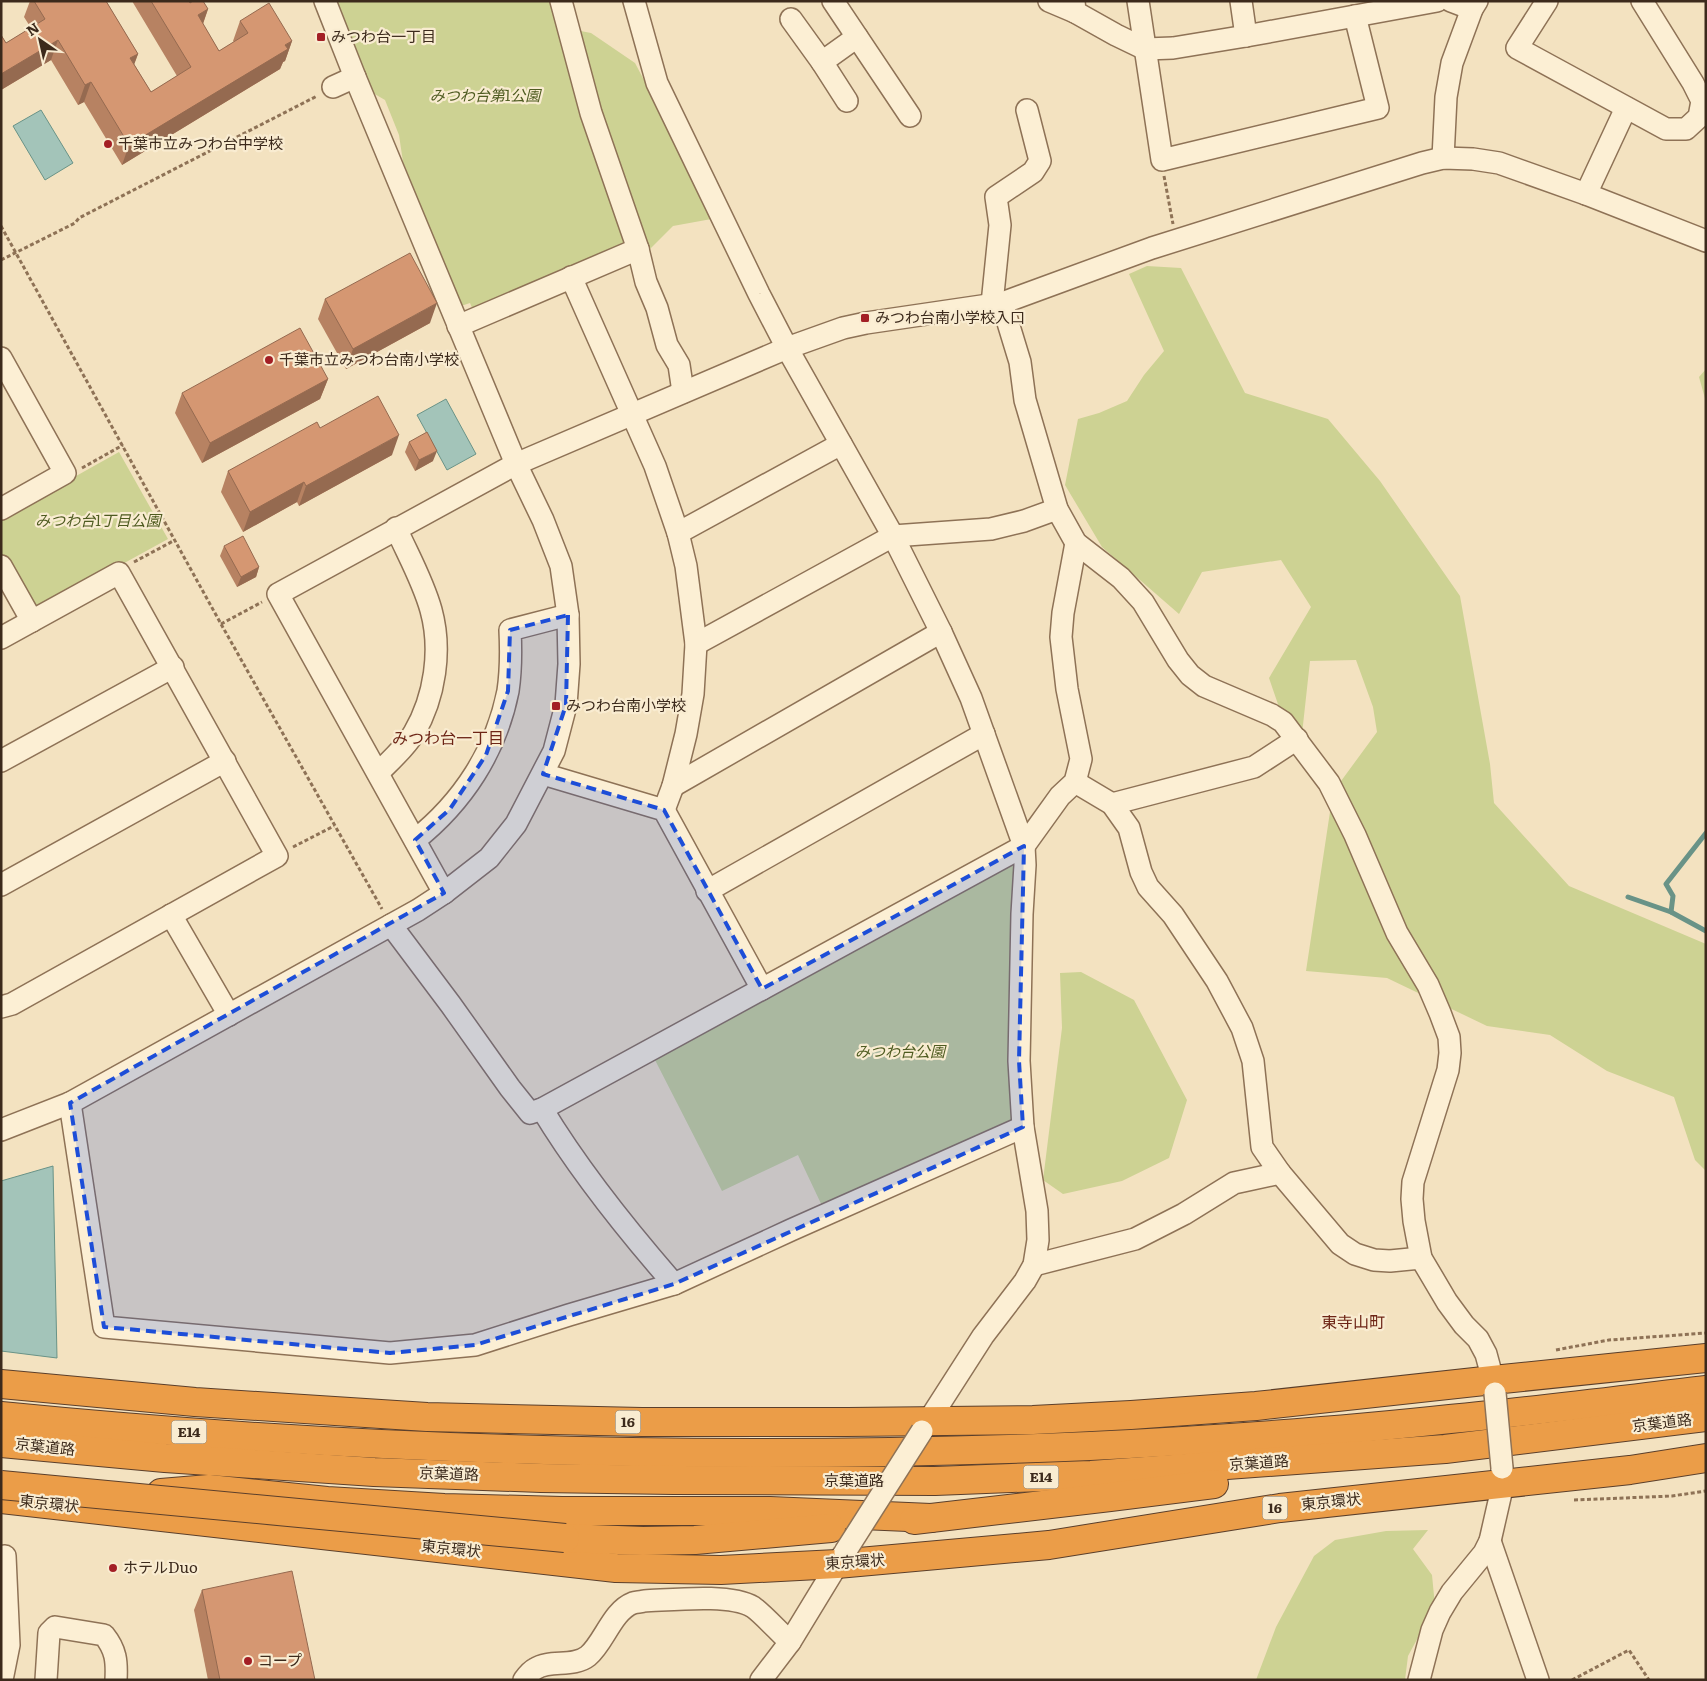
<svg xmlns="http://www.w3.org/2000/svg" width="1707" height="1681" font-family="Literata,'Noto Sans JP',serif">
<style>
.green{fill:#cdd293}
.water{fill:#a3c4b9;stroke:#699387}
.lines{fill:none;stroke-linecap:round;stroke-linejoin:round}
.stream{stroke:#699387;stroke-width:5}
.minor-casing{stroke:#8e7256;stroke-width:24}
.highway-casing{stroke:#5b3f2b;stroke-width:30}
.path{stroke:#8e7256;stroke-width:3;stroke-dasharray:4 2.5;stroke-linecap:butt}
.minor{stroke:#fcefd4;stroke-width:21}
.highway{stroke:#eb9d48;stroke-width:28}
.minor-bridge-casing{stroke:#8e7256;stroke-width:24;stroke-linecap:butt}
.highway-bridge-casing{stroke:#5b3f2b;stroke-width:30;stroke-linecap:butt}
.minor-bridge{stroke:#fcefd4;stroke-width:21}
.highway-bridge{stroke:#eb9d48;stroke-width:28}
.wall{fill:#b78262}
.shaded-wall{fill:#956a50}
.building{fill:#d59772;stroke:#956a50}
.marked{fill:#1d4ed8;fill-opacity:0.2;stroke:#1d4ed8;stroke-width:4;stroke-dasharray:10 6;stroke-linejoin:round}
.poi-dot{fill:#a31f25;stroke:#f9ecd1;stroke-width:2}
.labels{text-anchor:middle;stroke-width:4.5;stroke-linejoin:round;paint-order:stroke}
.shield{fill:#f9ecd1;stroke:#756452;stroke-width:1}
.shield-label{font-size:14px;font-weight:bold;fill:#3c2a1c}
.poi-label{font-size:15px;fill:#3c2a1c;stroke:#f9ecd1;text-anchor:start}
.park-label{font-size:15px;font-style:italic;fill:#4e5b20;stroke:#f9ecd1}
.street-label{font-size:15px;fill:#3c2a1c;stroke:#f9ecd1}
.neighbourhood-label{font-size:16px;fill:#6d2516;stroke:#f9ecd1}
</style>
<rect width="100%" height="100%" fill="#f3e2c0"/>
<!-- green -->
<g class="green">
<path d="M334 1H558L565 28 591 33 635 63 717 218 673 226 647 252 634 247 475 315 470 303 461 306 403 162 399 135 385 100 366 89Z"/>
<path d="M1147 266 1181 268 1245 393 1328 419 1380 481 1460 596 1490 764 1494 803 1569 886 1706 944V1171L1695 1160 1674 1097 1607 1071 1550 1035 1487 1026 1387 978 1306 971 1333 792 1377 732 1373 707 1356 660 1310 661 1302 734 1280 710 1269 678 1311 607 1281 560 1202 572 1179 614 1102 547 1065 485 1078 419 1099 413 1127 401 1144 375 1164 351 1129 274Z"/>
<path d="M1706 369V402L1699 377Z"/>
<path d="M119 452 168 539 37 611 1 558V518Z"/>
<path d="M1017 856 1015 1125 824 1210 798 1155 722 1191 655 1060Z"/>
<path d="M1081 972 1134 1000 1187 1100 1169 1158 1122 1181 1063 1194 1043 1180 1062 1028 1060 973Z"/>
<path d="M1428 1530 1413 1549 1432 1575 1435 1606 1408 1656 1405 1680H1256L1276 1627 1314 1556 1335 1540 1386 1531Z"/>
</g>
<!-- water -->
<g class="water">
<path d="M41 110 73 163 45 180 13 126Z"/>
<path d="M446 399 476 454 447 470 417 415Z"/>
<path d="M53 1166 57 1358 1 1351V1181Z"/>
</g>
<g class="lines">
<!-- stream -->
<g class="stream">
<path d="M1628 897 1671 912 1706 931"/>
<path d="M1671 912 1673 896 1666 884 1706 833"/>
</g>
<!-- minor casing -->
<g class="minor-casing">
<g id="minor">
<path d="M561 1 591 113 638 249 646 282 657 308 667 345 679 365 683 392"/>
<path d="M634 1 657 83 759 294 787 348 893 536 941 632 971 698 1024 846 1025 865 1022 914 1019 1061 1023 1127 1037 1211 1038 1240 1034 1265 1025 1281 983 1336 922 1431"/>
<path d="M833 1 910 116"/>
<path d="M1049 1 1075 12"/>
<path d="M1074 1 1075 12 1116 35 1145 49 1173 48 1246 36 1437 1"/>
<path d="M1138 1 1162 160 1378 108 1355 16"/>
<path d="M1241 1 1246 36"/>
<path d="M1451 1 1472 9"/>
<path d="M1547 1 1517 48 1666 129H1686L1699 117 1702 101 1693 83 1642 1"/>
<path d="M791 19 822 62"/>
<path d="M333 87 355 77"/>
<path d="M847 101 822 62 857 37"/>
<path d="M1443 158 1446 97 1452 63 1472 9 1477 1"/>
<path d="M1586 194 1626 108"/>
<path d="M571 277 655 466 678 533 686 566 696 644 693 694 686 734 673 786 664 810"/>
<path d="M1002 303 1020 362 1025 400 1057 509 1076 543 1121 578 1143 602 1178 660 1190 675 1204 686 1272 715 1283 722 1329 783 1355 835 1397 933 1428 985 1440 1013 1449 1037 1450 1053 1448 1070 1413 1182 1412 1199 1414 1221 1421 1258 1447 1302 1464 1325 1478 1339 1486 1354 1493 1380 1495 1393"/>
<path d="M992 304 1000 225 996 197 1033 172 1040 161 1027 110"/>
<path d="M458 326 638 249"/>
<path d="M1 358 65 473 1 509"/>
<path d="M678 533 841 444"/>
<path d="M1 566 32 621"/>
<path d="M1 638 119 573 277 856 12 1004 1 1007"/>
<path d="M696 644 893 536 991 529 1024 521 1057 509"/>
<path d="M1 761 173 667"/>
<path d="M378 773C391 760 405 748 414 733 435 697 442 650 431 610 423 581 408 555 396 528"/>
<path d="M543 774 664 810 762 989"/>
<path d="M1075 782 1112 804 1129 828 1141 872 1148 887 1173 915 1217 981 1242 1028 1253 1061 1262 1147 1280 1173"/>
<path d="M673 786 941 632"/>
<path d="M1112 804 1254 767 1297 739"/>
<path d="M415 840C463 802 496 751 508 691 511 671 511 650 510 630L568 615"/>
<path d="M1 885 225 761"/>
<path d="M707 891 984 734"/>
<path d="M444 893 278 594 516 464 787 348 843 328 866 323 1002 303 1152 248 1422 163 1443 158 1473 159 1499 163 1586 194 1706 241"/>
<path d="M171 915 229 1015"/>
<path d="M391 925 451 1005 510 1088 530 1113 542 1109 1024 846 1060 796 1075 782 1081 759 1067 689 1061 637 1063 613 1076 543"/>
<path d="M70 1103 104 1327 390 1353 475 1345 569 1315 674 1284 791 1230 1023 1127"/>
<path d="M542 1109C580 1172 626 1229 674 1284"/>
<path d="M1 1130 70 1103 418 910 444 893 489 858 516 824 554 751 566 705 569 664 568 615 561 566 543 520 516 464 355 77 325 1"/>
<path d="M1034 1265 1135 1239 1184 1214 1234 1183 1280 1173 1340 1244 1355 1254 1374 1260 1390 1261 1421 1258"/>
<path d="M1490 1541 1538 1680"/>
<path d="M2 1680 9 1645 5 1556"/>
<path d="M46 1680 49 1633 55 1627 104 1635C116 1650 117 1661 116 1680"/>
<path d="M524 1680C527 1676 531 1671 535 1669 550 1659 573 1668 588 1656 604 1643 612 1611 633 1603 636 1602 641 1602 644 1601 671 1600 730 1593 753 1607 763 1614 780 1633 790 1642"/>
<path d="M761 1680 790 1642 843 1555"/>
<path d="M1419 1680 1432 1630 1440 1612 1452 1592 1484 1553 1490 1541 1503 1484 1502 1469"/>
</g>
</g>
<!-- highway casing -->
<g class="highway-casing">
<g id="highway">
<path d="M1 1384 195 1402 427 1417 642 1422H847L1033 1420 1131 1415 1256 1406 1493 1380 1706 1358"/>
<path d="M1 1416C363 1452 727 1461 1090 1446 1210 1440 1331 1432 1450 1419 1535 1411 1620 1400 1706 1390"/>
<path d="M1 1443 165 1458 374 1472 541 1478 673 1480 935 1481 1091 1475 1445 1449 1706 1417"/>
<path d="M161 1493 209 1489 327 1501 444 1508 562 1511H770L931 1518"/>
<path d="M1 1499 616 1568 721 1570 837 1564 1049 1545 1280 1508 1630 1470 1706 1458"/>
<path d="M914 1520 1110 1497 1214 1484"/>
<path d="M565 1538 643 1541 695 1540 831 1528"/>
</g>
</g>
<!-- path -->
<g class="path">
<path d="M1164 176 1173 224"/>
<path d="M1 226 221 624 382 909"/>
<path d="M1 260 75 223 79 218 317 96"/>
<path d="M82 468 123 445"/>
<path d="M134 562 175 540"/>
<path d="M221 624 262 602"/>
<path d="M293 847 334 826"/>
<path d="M1556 1350 1609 1340 1706 1333"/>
<path d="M1574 1500 1672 1496 1706 1491"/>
<path d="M1572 1680 1629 1650 1649 1680"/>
</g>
<!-- minor -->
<use href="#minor" class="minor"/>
<!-- highway -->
<use href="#highway" class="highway"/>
<!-- minor-bridge casing -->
<g class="minor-bridge-casing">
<g id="minor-bridge">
<path d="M1495 1393 1502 1468"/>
<path d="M845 1552 922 1431"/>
</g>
</g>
<!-- highway-bridge casing -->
<g class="highway-bridge-casing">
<path id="highway-bridge" d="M1 1485 565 1538"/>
</g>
<!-- minor-bridge -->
<use href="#minor-bridge" class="minor-bridge"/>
<!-- highway-bridge -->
<use href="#highway-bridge" class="highway-bridge"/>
</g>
<!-- wall -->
<g class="wall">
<path d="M30 1H106L138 54 134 64 151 92 177 76 132 1H189L190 3 208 9 203 24 219 51 234 42 233 41 240 21 292 41 285 61 283 62 280 69 122 165 84 102 78 105 51 60 1 90V35L6 43 31 28 24 17Z"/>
<path d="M325 299 430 323 346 369 318 319Z"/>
<path d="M328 379 320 399 202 463 175 413 182 393Z"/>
<path d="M320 428 392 455 299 506 297 502 243 532 221 492 228 471Z"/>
<path d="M409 442 433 461 415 471 405 452Z"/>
<path d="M224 546 259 567 256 577 237 587 220 556Z"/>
<path d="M202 1590 315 1680H208L194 1610Z"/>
</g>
<!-- shaded-wall -->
<g class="shaded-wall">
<path d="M208 9 201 29 198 15Z"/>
<path d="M58 40 51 60 1 90V74Z"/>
<path d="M292 41 285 61 283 62 280 69 122 165 129 145Z"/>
<path d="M138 54 131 73 130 58Z"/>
<path d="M91 82 84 102 78 105 85 85Z"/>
<path d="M437 303 430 323 346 369 353 349Z"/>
<path d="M328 379 320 399 202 463 210 443Z"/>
<path d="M399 435 392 455 299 506 306 486Z"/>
<path d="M437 451 433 461 415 471 419 460Z"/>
<path d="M304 482 297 502 243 532 250 512Z"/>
<path d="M259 567 256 577 237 587 241 577Z"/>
</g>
<!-- building -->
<g class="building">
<path d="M34 1H106L138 54 130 58 151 92 191 67 151 1H189L190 3 193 1H203L208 9 198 15 219 51 248 33 240 21 269 3 292 41 285 45 288 49 129 145 91 82 85 85 58 40 1 74V35L6 43 45 19Z"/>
<path d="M410 253 437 303 353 349 325 299Z"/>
<path d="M300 328 328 379 210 443 182 393Z"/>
<path d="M378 396 399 435 306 486 304 482 250 512 228 471 317 422 320 428Z"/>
<path d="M427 432 437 451 419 460 409 442Z"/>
<path d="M243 536 259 567 241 577 224 546Z"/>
<path d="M292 1571 315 1680H220L202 1590Z"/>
</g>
<!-- marked area -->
<path class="marked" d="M568 615 566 705 543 774 664 810 762 989 1024 846 1019 1061 1023 1127 674 1284 475 1345 390 1353 104 1327 70 1103 444 893 415 840 450 809 486 755 508 691 510 630Z"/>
<!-- markers -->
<g class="poi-dot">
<rect x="316" y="32" width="10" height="10" rx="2.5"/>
<circle cx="108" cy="144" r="5"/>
<rect x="860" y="313" width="10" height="10" rx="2.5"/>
<circle cx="269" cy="360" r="5"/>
<rect x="551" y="701" width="10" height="10" rx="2.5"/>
<circle cx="113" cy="1568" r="5"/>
<circle cx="248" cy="1661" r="5"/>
</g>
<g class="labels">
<!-- shield labels -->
<g class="shield">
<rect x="615.5" y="1410.5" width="25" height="23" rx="4"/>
<rect x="171.5" y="1420.5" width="35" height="23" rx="4"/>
<rect x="1023.5" y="1465.5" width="35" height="23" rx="4"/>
<rect x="1262.5" y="1496.5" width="25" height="23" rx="4"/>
</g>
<g class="shield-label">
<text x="628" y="1427">16</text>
<text x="189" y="1437">E14</text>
<text x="1041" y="1482">E14</text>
<text x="1275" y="1513">16</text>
</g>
<!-- poi labels -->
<g class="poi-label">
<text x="331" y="42">みつわ台一丁目</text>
<text x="118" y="149">千葉市立みつわ台中学校</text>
<text x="875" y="323">みつわ台南小学校入口</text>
<text x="279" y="365">千葉市立みつわ台南小学校</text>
<text x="566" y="711">みつわ台南小学校</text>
<text x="123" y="1573">ホテルDuo</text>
<text x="258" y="1666">コープ</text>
</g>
<!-- park labels -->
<g class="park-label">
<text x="485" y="101">みつわ台第1公園</text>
<text x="98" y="526">みつわ台1丁目公園</text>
<text x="900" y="1057">みつわ台公園</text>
</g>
<!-- street labels -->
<g class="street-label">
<text transform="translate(1662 1423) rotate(-7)" y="5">京葉道路</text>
<text transform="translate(45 1447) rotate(6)" y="5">京葉道路</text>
<text transform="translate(1259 1463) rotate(-4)" y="5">京葉道路</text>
<text transform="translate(449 1474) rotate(2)" y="5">京葉道路</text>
<text x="854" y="1486">京葉道路</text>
<text transform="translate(1331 1502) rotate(-6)" y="5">東京環状</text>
<text transform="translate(49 1504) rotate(6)" y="5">東京環状</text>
<text transform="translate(451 1549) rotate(6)" y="5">東京環状</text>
<text transform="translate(855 1562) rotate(-4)" y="5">東京環状</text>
</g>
<!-- neighbourhood labels -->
<g class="neighbourhood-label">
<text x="448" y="744">みつわ台一丁目</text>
<text x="1353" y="1328">東寺山町</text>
</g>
</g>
<!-- border -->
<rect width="1707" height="1681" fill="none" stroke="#3c2a1c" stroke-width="5"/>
<!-- north arrow -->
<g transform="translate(40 40) rotate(326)" stroke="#f9ecd1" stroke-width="4" paint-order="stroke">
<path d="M0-4L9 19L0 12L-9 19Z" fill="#3c2a1c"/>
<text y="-8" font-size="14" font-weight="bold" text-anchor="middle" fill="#3c2a1c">N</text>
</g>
</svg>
